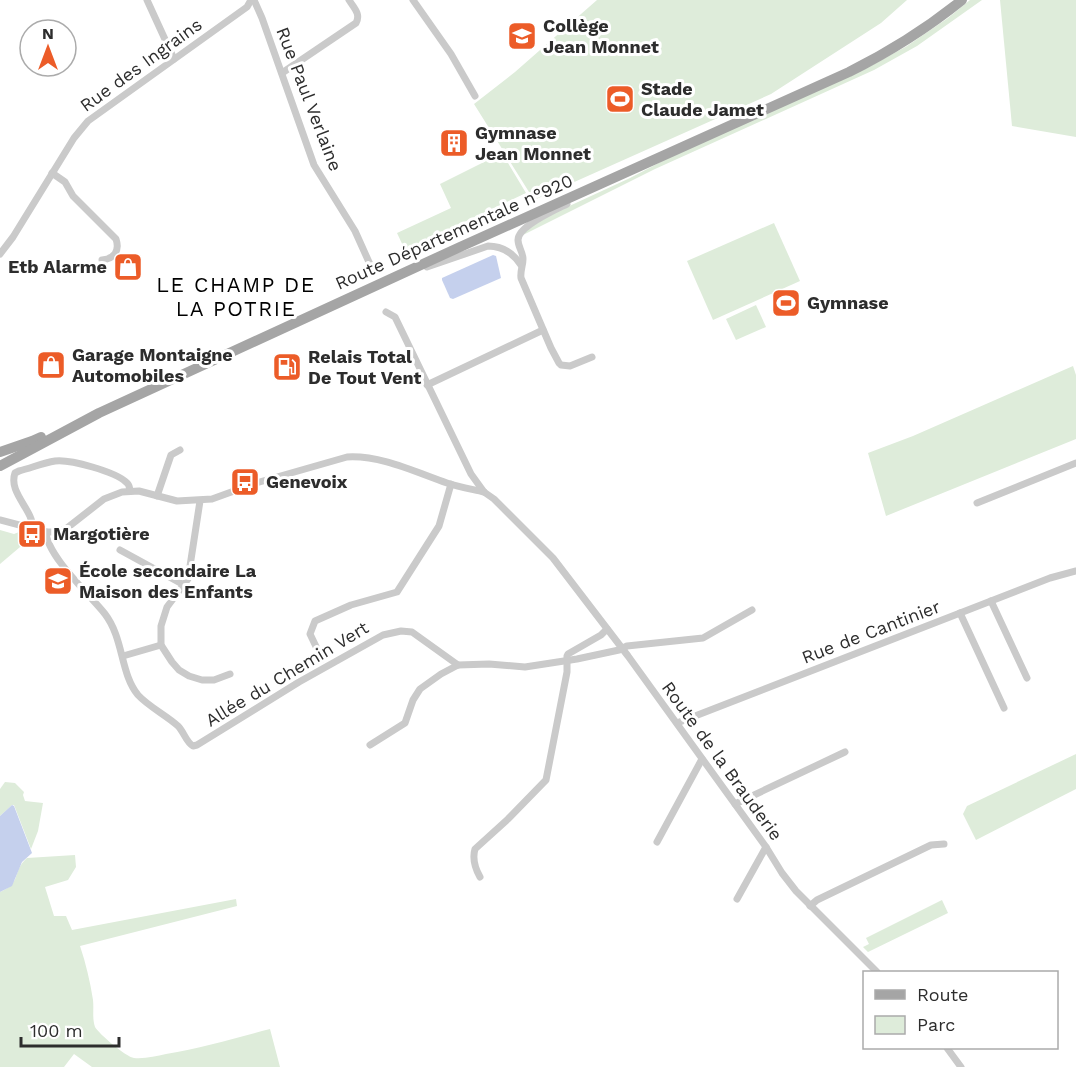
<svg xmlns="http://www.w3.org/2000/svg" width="1076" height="1067" font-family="'Work Sans',sans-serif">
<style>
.green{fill:#deecda}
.water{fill:#c5d0ed}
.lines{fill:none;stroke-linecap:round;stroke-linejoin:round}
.minor{stroke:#cacaca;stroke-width:7}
.primary{stroke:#a5a5a5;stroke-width:10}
.labels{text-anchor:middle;stroke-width:6;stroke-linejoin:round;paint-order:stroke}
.poi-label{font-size:18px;font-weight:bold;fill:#2d2d2d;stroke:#fff;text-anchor:start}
.street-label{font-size:18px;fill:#2d2d2d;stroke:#fff}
.quarter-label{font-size:21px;letter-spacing:1.5px;fill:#000;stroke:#fff}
</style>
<rect width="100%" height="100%" fill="#fff"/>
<!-- green -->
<g class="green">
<path d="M597 0H907L881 23 771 94 534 200 474 104 515 72Z"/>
<path d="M970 0H982L917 46 874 70 655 169 523 235 526 230 552 214 630 178 676 154 867 68 907 46 948 18Z"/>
<path d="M1000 0H1076V137L1012 126Z"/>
<path d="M502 153 526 193 405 250 397 233 451 208 440 184Z"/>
<path d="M774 223 800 281 713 320 687 261Z"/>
<path d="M756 305 766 327 736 340 726 319Z"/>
<path d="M1073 366 1076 375V439L886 516 868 453 913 436Z"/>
<path d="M0 530 14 534 19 532 33 536 0 564Z"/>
<path d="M1076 754V789L976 840 963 814 967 806Z"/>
<path d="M5 782 15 783 24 792 23 795 25 801 43 803 38 831 31 849 14 805H12L0 816V789Z"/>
<path d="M75 855 76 867 68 880 45 887 54 916H66L72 930 236 899 237 906 80 946C86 964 90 981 93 1000 94 1009 92 1018 95 1027 99 1034 126 1057 134 1058 145 1059 156 1056 166 1054 201 1048 235 1038 270 1029L280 1067H92L74 1054 64 1067H0V892C22 883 12 871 27 858Z"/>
<path d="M942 900 948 913 868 952 863 947 869 944 866 938Z"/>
</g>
<!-- water -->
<g class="water">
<path d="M493 255 496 256 501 278 453 299 450 298 442 280V278Z"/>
<path d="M12 805 14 806 32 853 22 862 12 886 0 892V816Z"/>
</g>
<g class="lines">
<!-- minor -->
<g class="minor">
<path d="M147 0 174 59"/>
<path d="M254 0 262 18 314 165 355 231 373 271"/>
<path d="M413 0 451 54 475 96"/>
<path d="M282 73 356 23C361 14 354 8 349 0"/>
<path d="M52 173 65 182 73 196 116 239C120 251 114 259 102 260"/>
<path d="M567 204C555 210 518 226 518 240 518 247 523 252 523 259 523 266 520 271 521 278L551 348 559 363 561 365 570 366 592 357"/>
<path d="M0 254 13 237 74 138 88 121 247 7 251 0"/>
<path d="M427 267 488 246C503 246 513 253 521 265"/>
<path d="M386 312 395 317 471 474 484 492 494 499 553 558 628 656 766 847 782 873 796 891 877 972"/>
<path d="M427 385 543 330"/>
<path d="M157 496 171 455 180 450"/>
<path d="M200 501 188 579 167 607 161 626V645L172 662 179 670 189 676 202 680H214L230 674"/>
<path d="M977 503 1076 463"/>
<path d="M0 520 46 532H55L67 528 104 499 122 492 139 491 177 501 212 499 256 483 347 457C381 455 415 472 447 483 459 487 471 489 484 492"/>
<path d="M33 529C33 509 8 493 15 473L19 471C31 468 43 463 55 461 70 459 116 472 126 482 130 485 129 486 130 491"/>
<path d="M46 532C47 556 90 595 105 614 124 639 120 673 138 695 149 707 166 715 178 726 184 732 186 742 193 746L197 745 299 682 383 635 401 631 412 632 458 665"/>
<path d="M120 550 184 585"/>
<path d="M991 601 1027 678"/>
<path d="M960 613 1004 708"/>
<path d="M123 656 161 645"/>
<path d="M322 659 310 634 315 621 351 605 397 592 439 526 451 484"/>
<path d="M677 723 1050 578 1076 571"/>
<path d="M370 745 405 723 413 700 420 689 441 674 458 665 489 664 525 667 577 659 619 650 627 646 703 638 752 610"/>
<path d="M735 804 845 752"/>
<path d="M657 842 702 759"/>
<path d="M480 877C475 868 472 859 475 849L508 819 546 780 567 672V656L568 654 601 635 607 629"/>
<path d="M737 899 766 847"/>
<path d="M810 906 817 900 931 845 944 844"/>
<path d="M947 1048 961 1067"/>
</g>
<!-- primary -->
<g class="primary">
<path d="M0 452 32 441 41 437"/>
<path d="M0 466 99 413 460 247 849 72C889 52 926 29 962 0"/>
</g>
</g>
<!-- icons -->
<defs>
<g id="school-square" transform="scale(1.5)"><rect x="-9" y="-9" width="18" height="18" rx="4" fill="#ec5c28" stroke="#fff"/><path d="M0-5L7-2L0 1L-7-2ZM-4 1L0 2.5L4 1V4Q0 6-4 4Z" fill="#fff"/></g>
<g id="stadium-square" transform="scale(1.5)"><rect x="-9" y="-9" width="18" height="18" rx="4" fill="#ec5c28" stroke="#fff"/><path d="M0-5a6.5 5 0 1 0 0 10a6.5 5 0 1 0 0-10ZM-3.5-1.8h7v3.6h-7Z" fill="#fff"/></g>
<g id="building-square" transform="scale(1.5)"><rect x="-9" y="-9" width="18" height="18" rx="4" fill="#ec5c28" stroke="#fff"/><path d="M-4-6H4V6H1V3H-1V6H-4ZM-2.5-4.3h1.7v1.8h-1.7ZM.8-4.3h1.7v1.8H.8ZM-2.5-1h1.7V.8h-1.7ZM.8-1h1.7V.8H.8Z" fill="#fff"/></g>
<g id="shop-square" transform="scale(1.5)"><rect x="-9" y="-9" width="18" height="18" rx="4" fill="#ec5c28" stroke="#fff"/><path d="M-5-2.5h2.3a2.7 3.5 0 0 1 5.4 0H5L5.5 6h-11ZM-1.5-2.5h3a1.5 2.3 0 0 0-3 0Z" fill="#fff"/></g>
<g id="fuel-square" transform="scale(1.5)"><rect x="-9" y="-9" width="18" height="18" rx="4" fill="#ec5c28" stroke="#fff"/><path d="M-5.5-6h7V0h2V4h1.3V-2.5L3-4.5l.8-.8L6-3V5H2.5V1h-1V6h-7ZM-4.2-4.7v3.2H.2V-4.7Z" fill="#fff"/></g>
<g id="bus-square" transform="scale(1.5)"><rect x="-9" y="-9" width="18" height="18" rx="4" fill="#ec5c28" stroke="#fff"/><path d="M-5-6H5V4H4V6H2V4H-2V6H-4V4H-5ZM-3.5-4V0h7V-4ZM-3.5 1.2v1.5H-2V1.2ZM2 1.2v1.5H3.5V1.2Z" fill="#fff"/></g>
</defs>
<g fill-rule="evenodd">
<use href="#school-square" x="522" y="36"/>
<use href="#stadium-square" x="620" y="99"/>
<use href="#building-square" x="454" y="143"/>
<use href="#shop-square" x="128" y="267"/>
<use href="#stadium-square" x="786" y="303"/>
<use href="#shop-square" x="51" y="365"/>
<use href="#fuel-square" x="287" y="367"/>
<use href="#bus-square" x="245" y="482"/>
<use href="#bus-square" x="32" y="534"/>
<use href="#school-square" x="58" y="581"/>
</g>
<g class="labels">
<!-- poi labels -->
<g class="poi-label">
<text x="543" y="32">Collège<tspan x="543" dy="21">Jean Monnet</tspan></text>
<text x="641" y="95">Stade<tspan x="641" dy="21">Claude Jamet</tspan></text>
<text x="475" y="139">Gymnase<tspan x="475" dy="21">Jean Monnet</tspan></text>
<text x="107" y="273" text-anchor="end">Etb Alarme</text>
<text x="807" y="309">Gymnase</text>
<text x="72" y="361">Garage Montaigne<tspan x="72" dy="21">Automobiles</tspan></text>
<text x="308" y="363">Relais Total<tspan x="308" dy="21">De Tout Vent</tspan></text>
<text x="266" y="488">Genevoix</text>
<text x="53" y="540">Margotière</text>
<text x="79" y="577">École secondaire La<tspan x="79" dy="21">Maison des Enfants</tspan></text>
</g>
<!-- street labels -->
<g class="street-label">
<text transform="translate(141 65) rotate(-36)" y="6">Rue des Ingrains</text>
<text transform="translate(309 99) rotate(69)" y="6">Rue Paul Verlaine</text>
<text transform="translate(454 232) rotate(-24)" y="6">Route Départementale n°920</text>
<text transform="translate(871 632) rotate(-21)" y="6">Rue de Cantinier</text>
<text transform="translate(287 674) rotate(-31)" y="6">Allée du Chemin Vert</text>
<text transform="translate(722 761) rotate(54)" y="6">Route de la Brauderie</text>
</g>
<!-- quarter labels -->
<g class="quarter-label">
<text x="236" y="292">LE CHAMP DE<tspan x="236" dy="24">LA POTRIE</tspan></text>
</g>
</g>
<!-- legend -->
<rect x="863" y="971" width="195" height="78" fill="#ffffff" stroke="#ababab" stroke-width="1.5"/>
<rect x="875" y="990" width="30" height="9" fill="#a5a5a5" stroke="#ababab" stroke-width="1.5"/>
<text x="917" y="1001" font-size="18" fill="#2d2d2d">Route</text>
<rect x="875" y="1016" width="30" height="18" fill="#deecda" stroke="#ababab" stroke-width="1.5"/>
<text x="917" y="1031" font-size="18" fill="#2d2d2d">Parc</text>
<!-- north arrow -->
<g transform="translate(48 48)"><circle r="28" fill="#ffffff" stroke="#ababab" stroke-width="1.5"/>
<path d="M0-4.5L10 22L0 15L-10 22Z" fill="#ec5c28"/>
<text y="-9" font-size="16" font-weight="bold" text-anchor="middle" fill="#2d2d2d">N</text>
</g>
<!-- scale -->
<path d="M21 1037v9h98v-9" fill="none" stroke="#2d2d2d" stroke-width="3"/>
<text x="30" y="1037" font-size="18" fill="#2d2d2d" stroke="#ffffff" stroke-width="4.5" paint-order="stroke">100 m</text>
</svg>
